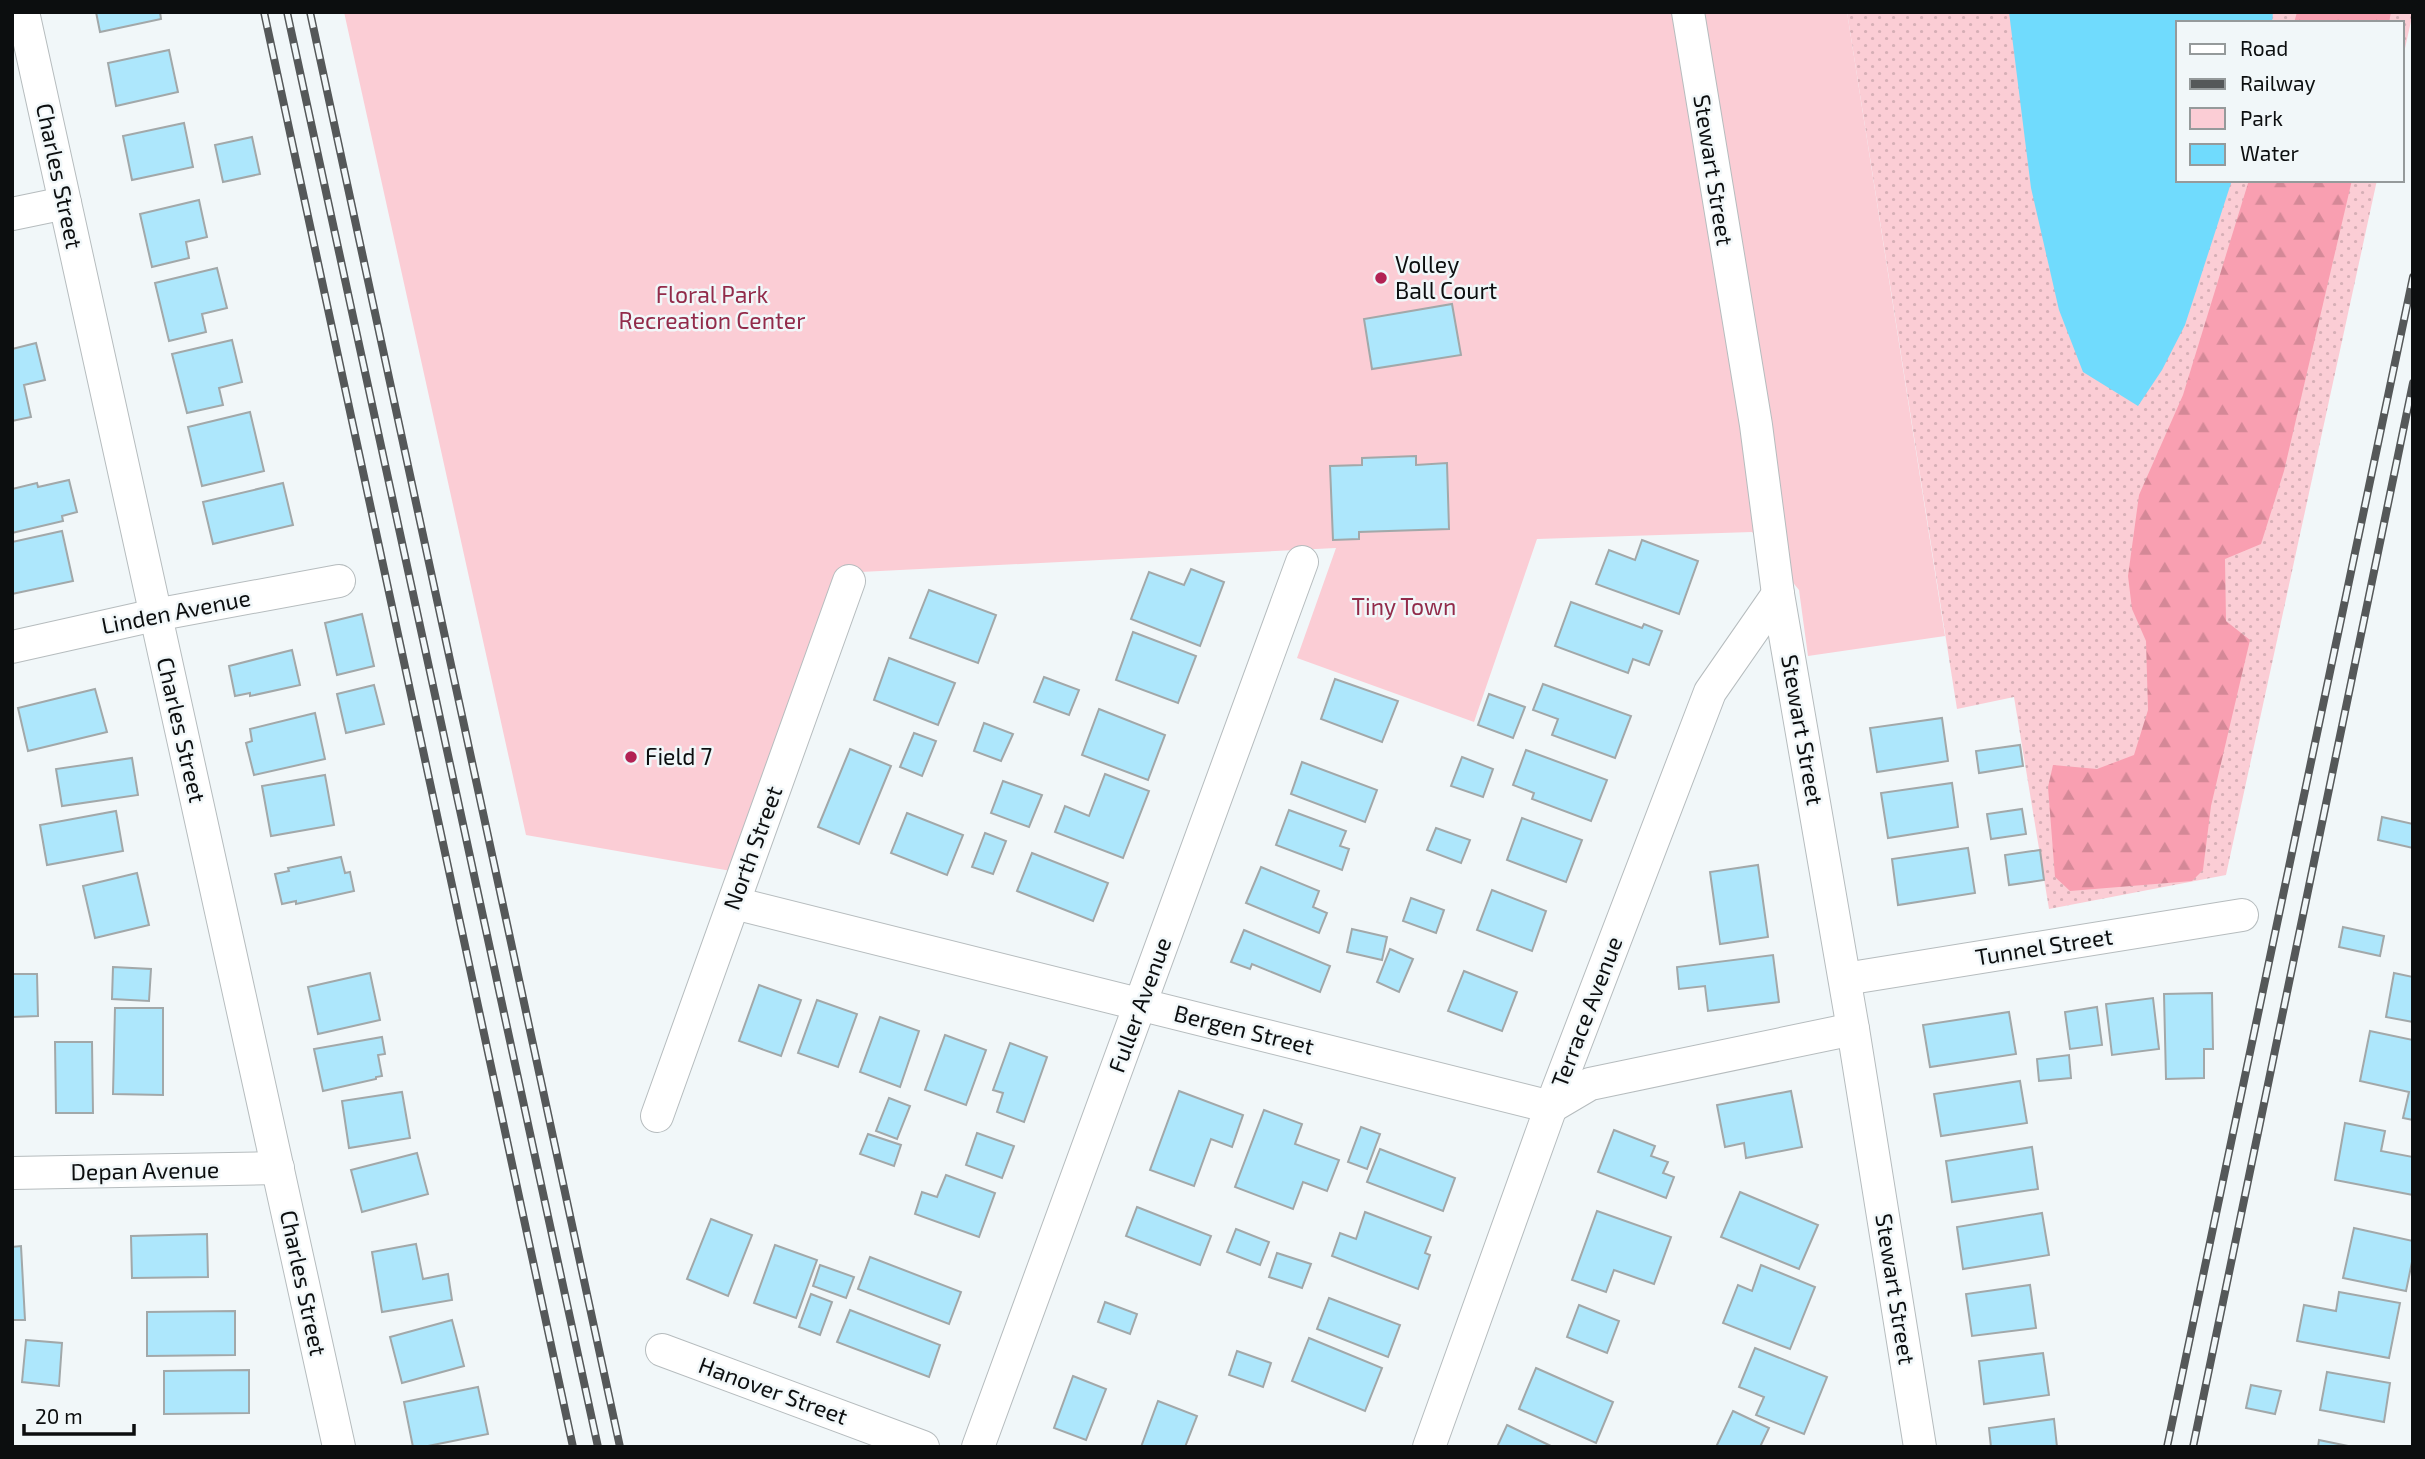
<svg xmlns="http://www.w3.org/2000/svg" width="2425" height="1459" font-family="'Exo 2',sans-serif">
<style>
.grass{fill:url(#grass-dots)}
.forest{fill:url(#forest-firs)}
.park{fill:#fbcdd5}
.water{fill:#70dbfd}
.building{fill:#ade7fc;stroke:#a2a8a9;stroke-width:2}
.lines{fill:none;stroke-linecap:round;stroke-linejoin:round}
.minor-casing{stroke:#b6bcbe;stroke-width:34}
.minor{stroke:#fff;stroke-width:32}
.rail-casing{stroke:#555859;stroke-width:8}
.rail{stroke:#f1f7f9;stroke-width:5;stroke-dasharray:16;stroke-linecap:butt}
.poi-dot{fill:#b22254;stroke:#f1f7f9;stroke-width:2.5}
.labels{text-anchor:middle;stroke-width:5;stroke-linejoin:round;paint-order:stroke}
.street-label{font-size:23px;fill:#0c0e0f;stroke:#f1f7f9}
.poi-label{font-size:23px;fill:#0c0e0f;stroke:#f1f7f9;text-anchor:start}
.park-label{font-size:23px;fill:#922b4a;stroke:#f1f7f9}
</style>
<defs>
<pattern id="grass-dots" width="8" height="8" patternUnits="userSpaceOnUse" patternTransform="scale(1.75)"><rect width="8" height="8" fill="#fbcdd5"/><path d="M2 2h.1M6 6h.1" fill="none" stroke="#d6afb6" stroke-width="1.8" stroke-linecap="round"/></pattern>
<pattern id="forest-firs" width="22" height="20" patternUnits="userSpaceOnUse" patternTransform="scale(1.75)"><rect width="22" height="20" fill="#f99fb1"/><path d="M5 1l3.5 6h-7zM16 11l3.5 6h-7z" fill="#d48897"/></pattern>
</defs>
<rect width="100%" height="100%" fill="#f1f7f9"/>
<!-- grass -->
<path class="grass" d="M1847 12H2413L2402 62V23H2178V180H2377L2226 875 2049 909 2014 697 1957 709Z"/>
<!-- forest -->
<g class="forest">
<path d="M2297 12H2391L2389 23H2294Z"/>
<path d="M2249 180H2352L2284 471 2261 544 2225 559 2226 621 2250 640 2211 806 2203 870 2192 881 2070 891 2055 877 2048 787 2053 765 2097 769 2134 755 2148 710 2146 641 2132 609 2128 576 2139 495 2183 395Z"/>
</g>
<!-- park -->
<path class="park" d="M344 12H1847L1945 636 1808 656 1799 590 1752 532 1537 539 1474 722 1297 658 1336 548 841 573 731 871 526 835Z"/>
<!-- water -->
<path class="water" d="M2009 12H2273L2272 23H2178V180H2232L2185 325 2162 370 2138 406 2083 372 2059 310 2031 188Z"/>
<!-- building -->
<g class="building">
<path d="M96 12H160L161 19 100 32Z"/>
<path d="M169 50 178 92 116 106 108 63Z"/>
<path d="M184 123 193 167 132 180 123 136Z"/>
<path d="M252 137 260 174 223 182 215 145Z"/>
<path d="M199 200 207 237 186 242 189 258 152 267 140 214Z"/>
<path d="M217 268 227 308 202 314 206 332 169 341 155 283Z"/>
<path d="M1452 304 1461 355 1372 369 1364 319Z"/>
<path d="M232 340 242 382 219 388 223 405 187 413 172 354Z"/>
<path d="M36 343 45 380 24 385 31 417 12 421V349Z"/>
<path d="M250 412 264 471 202 486 188 427Z"/>
<path d="M1416 456V465L1447 463 1449 529 1359 532V539L1333 540 1330 466 1362 465V458Z"/>
<path d="M69 480 77 512 62 516 63 521 12 533V489L37 483 38 487Z"/>
<path d="M283 483 293 525 213 544 203 502Z"/>
<path d="M62 531 73 581 12 594V542Z"/>
<path d="M1642 540 1698 561 1679 614 1596 584 1609 550 1635 560Z"/>
<path d="M1191 569 1224 582 1200 646 1131 619 1149 572 1184 585Z"/>
<path d="M929 590 996 615 978 663 910 638Z"/>
<path d="M1571 602 1642 628 1644 624 1662 631 1649 665 1633 659 1628 673 1555 646Z"/>
<path d="M362 614 374 666 337 675 325 623Z"/>
<path d="M1133 632 1196 656 1178 703 1116 680Z"/>
<path d="M292 650 300 685 250 696V693L235 696 229 666Z"/>
<path d="M889 658 955 683 938 725 874 700Z"/>
<path d="M1044 677 1079 690 1069 715 1034 702Z"/>
<path d="M1335 679 1398 701 1382 742 1321 719Z"/>
<path d="M1543 684 1631 716 1615 758 1552 735 1558 719 1533 710Z"/>
<path d="M374 685 384 724 346 733 337 694Z"/>
<path d="M95 689 107 732 28 751 18 708Z"/>
<path d="M1489 694 1525 707 1513 738 1478 725Z"/>
<path d="M1099 709 1165 735 1148 780 1082 755Z"/>
<path d="M315 713 325 759 254 775 246 743 252 741 250 729Z"/>
<path d="M1942 718 1948 761 1877 772 1870 728Z"/>
<path d="M984 723 1013 734 1001 761 974 751Z"/>
<path d="M914 733 936 741 922 776 900 767Z"/>
<path d="M2020 745 2023 766 1979 773 1976 751Z"/>
<path d="M850 749 891 766 859 844 818 827Z"/>
<path d="M1526 750 1607 780 1591 821 1532 799 1534 793 1513 785Z"/>
<path d="M1462 757 1493 769 1483 797 1451 786Z"/>
<path d="M132 758 138 795 62 806 56 769Z"/>
<path d="M1302 762 1377 790 1365 822 1291 794Z"/>
<path d="M1105 774 1149 791 1123 858 1055 832 1065 806 1089 816Z"/>
<path d="M325 775 334 825 271 836 262 786Z"/>
<path d="M1003 781 1042 795 1029 827 991 813Z"/>
<path d="M1952 783 1958 827 1888 838 1881 793Z"/>
<path d="M2022 809 2026 834 1991 839 1987 814Z"/>
<path d="M1289 810 1346 831 1340 846 1349 849 1342 870 1276 845Z"/>
<path d="M116 811 123 851 47 865 40 825Z"/>
<path d="M907 813 963 835 947 875 891 853Z"/>
<path d="M2382 817 2413 824V848L2378 840Z"/>
<path d="M1522 818 1582 840 1566 882 1507 860Z"/>
<path d="M1436 828 1470 840 1461 863 1427 850Z"/>
<path d="M985 833 1006 841 993 874 972 867Z"/>
<path d="M1968 848 1975 893 1898 905 1892 859Z"/>
<path d="M2040 850 2044 880 2009 885 2005 855Z"/>
<path d="M1032 853 1108 883 1093 921 1017 891Z"/>
<path d="M341 857 345 873 350 872 354 891 296 904V901L282 904 275 874 289 871 288 868Z"/>
<path d="M1758 865 1768 937 1720 944 1710 872Z"/>
<path d="M1261 867 1319 891 1313 907 1327 913 1319 933 1246 903Z"/>
<path d="M137 873 149 925 95 938 83 886Z"/>
<path d="M1492 890 1546 911 1532 951 1477 930Z"/>
<path d="M1411 898 1444 910 1436 933 1403 921Z"/>
<path d="M2343 927 2384 936 2380 956 2339 947Z"/>
<path d="M1352 929 1387 937 1382 960 1347 952Z"/>
<path d="M1244 930 1330 966 1320 992 1252 964 1250 969 1231 962Z"/>
<path d="M1390 949 1413 959 1399 992 1377 982Z"/>
<path d="M1773 955 1779 1002 1708 1011 1705 986 1679 989 1677 967Z"/>
<path d="M113 967 151 969 149 1001 112 999Z"/>
<path d="M1464 971 1517 992 1502 1031 1448 1011Z"/>
<path d="M370 973 380 1020 318 1034 308 987Z"/>
<path d="M2394 973 2413 977V1022L2386 1017Z"/>
<path d="M12 974H37L38 1016 12 1017Z"/>
<path d="M759 985 801 1000 781 1056 739 1041Z"/>
<path d="M2212 993 2213 1049H2204V1078L2166 1079 2164 994Z"/>
<path d="M2153 998 2159 1049 2112 1055 2106 1004Z"/>
<path d="M817 1000 857 1014 838 1067 798 1053Z"/>
<path d="M2097 1007 2102 1045 2070 1049 2065 1012Z"/>
<path d="M115 1008H163V1095L113 1094Z"/>
<path d="M2009 1012 2016 1054 1930 1067 1923 1025Z"/>
<path d="M880 1017 919 1031 900 1087 860 1072Z"/>
<path d="M2370 1031 2413 1040V1120L2403 1118 2409 1092 2360 1081Z"/>
<path d="M945 1035 986 1050 966 1105 925 1090Z"/>
<path d="M382 1037 385 1054 378 1055 382 1076 376 1077V1079L323 1091 314 1049Z"/>
<path d="M55 1042H92L93 1113H56Z"/>
<path d="M1010 1043 1047 1057 1024 1122 997 1112 1003 1093 993 1090Z"/>
<path d="M2069 1055 2071 1078 2039 1081 2037 1059Z"/>
<path d="M2020 1081 2027 1123 1941 1136 1934 1094Z"/>
<path d="M1179 1091 1243 1115 1232 1147 1211 1139 1194 1186 1150 1170Z"/>
<path d="M1791 1091 1802 1147 1746 1158 1744 1143 1725 1147 1717 1105Z"/>
<path d="M402 1092 410 1138 349 1148 342 1101Z"/>
<path d="M889 1098 910 1106 897 1139 876 1131Z"/>
<path d="M1264 1110 1302 1124 1295 1144 1339 1160 1327 1191 1303 1182 1293 1209 1235 1187Z"/>
<path d="M2345 1123 2385 1131 2381 1151 2413 1157V1195L2335 1180Z"/>
<path d="M1361 1127 1380 1134 1367 1169 1348 1162Z"/>
<path d="M1614 1130 1655 1146 1651 1156 1668 1162 1663 1173 1674 1177 1666 1198 1598 1172Z"/>
<path d="M977 1133 1014 1146 1002 1178 966 1165Z"/>
<path d="M868 1134 901 1145 894 1166 860 1154Z"/>
<path d="M2032 1147 2038 1189 1952 1202 1946 1161Z"/>
<path d="M1380 1149 1455 1178 1443 1211 1367 1182Z"/>
<path d="M417 1153 428 1194 362 1212 351 1170Z"/>
<path d="M946 1175 995 1193 979 1237 915 1214 922 1192 937 1197Z"/>
<path d="M1740 1192 1818 1225 1799 1269 1721 1237Z"/>
<path d="M1137 1207 1211 1236 1200 1265 1126 1236Z"/>
<path d="M1597 1211 1671 1237 1654 1284 1614 1270 1606 1292 1572 1280Z"/>
<path d="M1365 1212 1431 1237 1425 1253 1430 1255 1418 1289 1332 1256 1340 1233 1356 1239Z"/>
<path d="M2042 1213 2049 1255 1963 1269 1957 1227Z"/>
<path d="M711 1219 752 1235 728 1296 687 1279Z"/>
<path d="M2354 1228 2413 1241V1257L2406 1291 2343 1278Z"/>
<path d="M1236 1229 1269 1242 1260 1265 1227 1252Z"/>
<path d="M207 1234 208 1277 132 1278 131 1236Z"/>
<path d="M416 1244 423 1279 448 1274 452 1300 382 1312 372 1252Z"/>
<path d="M775 1245 817 1260 796 1318 754 1303Z"/>
<path d="M21 1246 25 1320H12V1247Z"/>
<path d="M1277 1253 1311 1264 1302 1288 1269 1277Z"/>
<path d="M870 1257 961 1292 949 1324 858 1289Z"/>
<path d="M820 1265 854 1277 846 1298 813 1286Z"/>
<path d="M1761 1265 1815 1287 1790 1349 1723 1323 1738 1285 1752 1291Z"/>
<path d="M2030 1285 2036 1328 1972 1336 1966 1294Z"/>
<path d="M2339 1292 2400 1303 2389 1358 2297 1341 2304 1305 2336 1311Z"/>
<path d="M811 1294 832 1302 820 1335 799 1327Z"/>
<path d="M1329 1298 1400 1325 1388 1357 1317 1329Z"/>
<path d="M1105 1302 1137 1314 1130 1334 1098 1322Z"/>
<path d="M1579 1305 1619 1321 1607 1353 1567 1337Z"/>
<path d="M850 1310 940 1345 929 1377 837 1342Z"/>
<path d="M235 1311V1355L147 1356V1312Z"/>
<path d="M452 1320 464 1366 402 1383 390 1337Z"/>
<path d="M1309 1338 1382 1368 1365 1411 1292 1381Z"/>
<path d="M26 1340 62 1343 59 1386 22 1382Z"/>
<path d="M1755 1348 1827 1377 1804 1434 1756 1415 1764 1397 1739 1387Z"/>
<path d="M1237 1351 1271 1363 1263 1387 1229 1375Z"/>
<path d="M2043 1353 2049 1395 1984 1404 1979 1361Z"/>
<path d="M1536 1368 1613 1402 1596 1443 1519 1409Z"/>
<path d="M249 1370V1413L164 1414V1371Z"/>
<path d="M2327 1372 2390 1383 2384 1422 2320 1410Z"/>
<path d="M1073 1376 1106 1389 1086 1440 1054 1428Z"/>
<path d="M2251 1385 2281 1391 2275 1414 2246 1408Z"/>
<path d="M478 1387 488 1434 423 1447H413L404 1402Z"/>
<path d="M1158 1401 1197 1416 1185 1447H1141Z"/>
<path d="M1733 1411 1769 1428 1760 1447H1716Z"/>
<path d="M2054 1419 2057 1447H1991L1989 1428Z"/>
<path d="M1507 1425 1553 1447H1497Z"/>
<path d="M2319 1440 2353 1447H2318Z"/>
</g>
<g class="lines">
<!-- minor casing -->
<g class="minor-casing">
<g id="minor">
<path d="M23 12 339 1447"/>
<path d="M1688 12 1756 425 1778 594 1853 1029 1920 1447"/>
<path d="M12 214 65 203"/>
<path d="M12 647 155 615 339 581"/>
<path d="M734 903 1551 1107 1590 1084 1853 1029"/>
<path d="M1845 979 2242 915"/>
<path d="M657 1116 849 581"/>
<path d="M12 1173 278 1168"/>
<path d="M662 1350 923 1447"/>
<path d="M978 1447 1302 562"/>
<path d="M1429 1447 1551 1107 1710 692 1778 594"/>
</g>
</g>
<!-- minor -->
<use href="#minor" class="minor"/>
<!-- rail casing -->
<g class="rail-casing">
<g id="rail">
<path d="M264 12 573 1447"/>
<path d="M287 12 598 1447"/>
<path d="M310 12 620 1447"/>
<path d="M2167 1447 2413 277"/>
<path d="M2193 1447 2413 383"/>
</g>
</g>
<!-- rail -->
<use href="#rail" class="rail"/>
</g>
<!-- markers -->
<g class="poi-dot">
<circle cx="1381" cy="278" r="7"/>
<circle cx="631" cy="757" r="7"/>
</g>
<g class="labels">
<!-- street labels -->
<g class="street-label">
<text transform="translate(1713 170) rotate(81)" y="8">Stewart Street</text>
<text transform="translate(59 176) rotate(78)" y="8">Charles Street</text>
<text transform="translate(176 612) rotate(-11)" y="8">Linden Avenue</text>
<text transform="translate(181 730) rotate(77)" y="8">Charles Street</text>
<text transform="translate(1802 730) rotate(80)" y="8">Stewart Street</text>
<text transform="translate(753 848) rotate(-70)" y="8">North Street</text>
<text transform="translate(2044 947) rotate(-9)" y="8">Tunnel Street</text>
<text transform="translate(1140 1005) rotate(-70)" y="8">Fuller Avenue</text>
<text transform="translate(1587 1012) rotate(-69)" y="8">Terrace Avenue</text>
<text transform="translate(1244 1030) rotate(14)" y="8">Bergen Street</text>
<text transform="translate(145 1171) rotate(-1)" y="8">Depan Avenue</text>
<text transform="translate(303 1283) rotate(78)" y="8">Charles Street</text>
<text transform="translate(1895 1289) rotate(81)" y="8">Stewart Street</text>
<text transform="translate(773 1391) rotate(20)" y="8">Hanover Street</text>
</g>
<!-- poi labels -->
<g class="poi-label">
<text x="1395" y="273">Volley<tspan x="1395" dy="26">Ball Court</tspan></text>
<text x="645" y="765">Field 7</text>
</g>
<!-- park labels -->
<g class="park-label">
<text x="712" y="303">Floral Park<tspan x="712" dy="26">Recreation Center</tspan></text>
<text x="1404" y="615">Tiny Town</text>
</g>
</g>
<!-- border -->
<rect width="2425" height="1459" fill="none" stroke="#0c0e0f" stroke-width="28"/>
<!-- legend -->
<rect x="2176" y="21" width="228" height="161" fill="#f1f7f9" stroke="#959a9b" stroke-width="2"/>
<rect x="2190" y="44" width="35" height="10" fill="#ffffff" stroke="#959a9b" stroke-width="2"/>
<text x="2240" y="56" font-size="21" fill="#0c0e0f">Road</text>
<rect x="2190" y="79" width="35" height="10" fill="#555859" stroke="#959a9b" stroke-width="2"/>
<text x="2240" y="91" font-size="21" fill="#0c0e0f">Railway</text>
<rect x="2190" y="108" width="35" height="21" fill="#fbcdd5" stroke="#959a9b" stroke-width="2"/>
<text x="2240" y="126" font-size="21" fill="#0c0e0f">Park</text>
<rect x="2190" y="144" width="35" height="21" fill="#70dbfd" stroke="#959a9b" stroke-width="2"/>
<text x="2240" y="161" font-size="21" fill="#0c0e0f">Water</text>
<!-- scale -->
<path d="M24 1424v10h110v-10" fill="none" stroke="#0c0e0f" stroke-width="3.5"/>
<text x="35" y="1424" font-size="21" fill="#0c0e0f" stroke="#f1f7f9" stroke-width="5" paint-order="stroke">20 m</text>
</svg>
